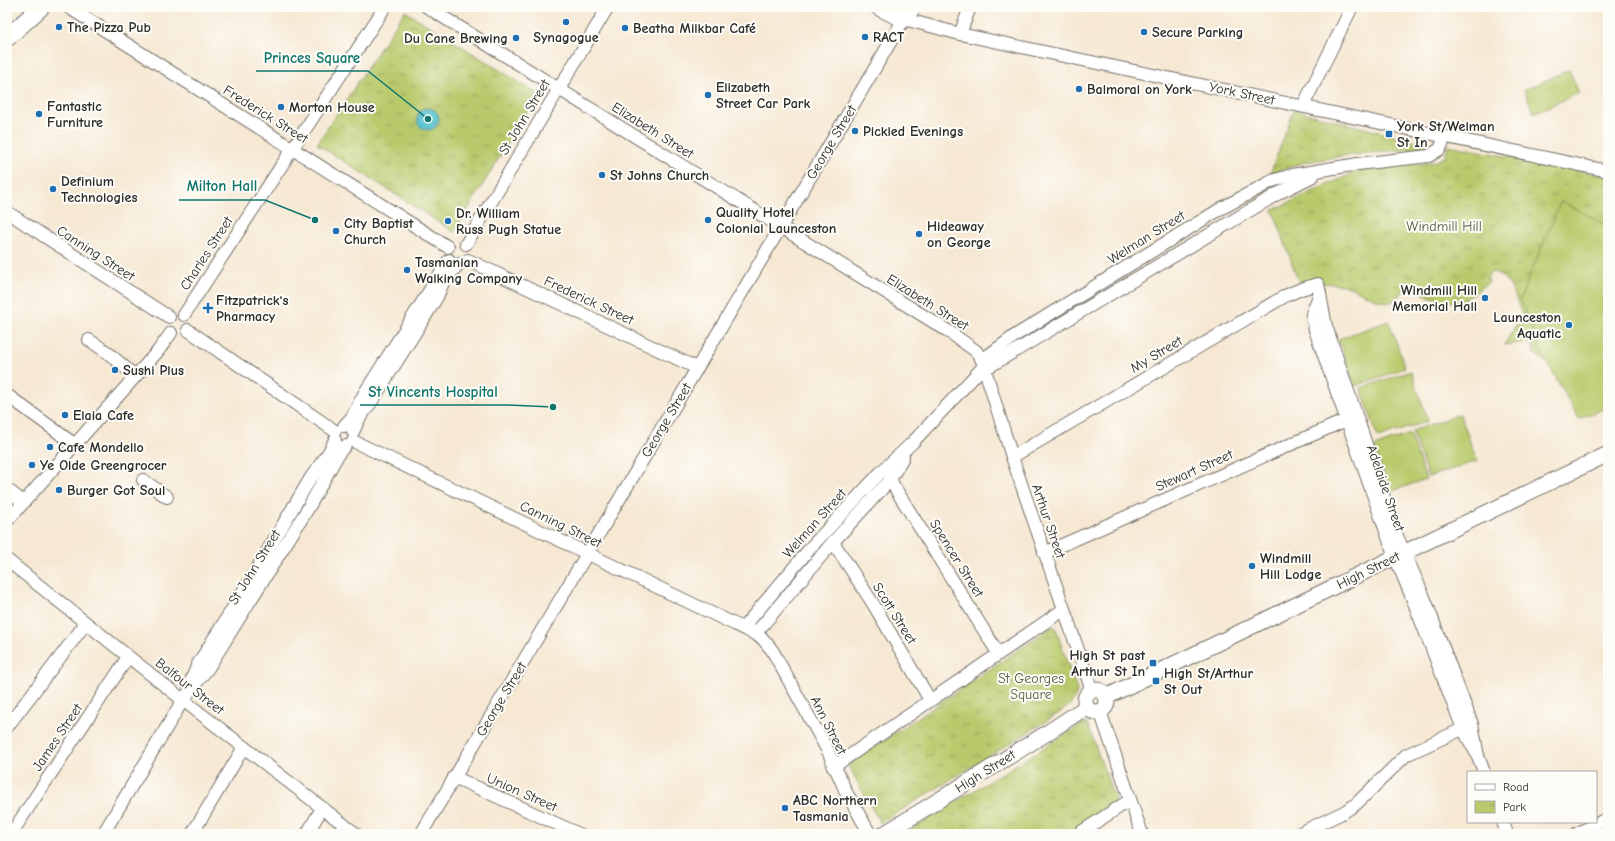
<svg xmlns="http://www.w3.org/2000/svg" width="1615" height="841" font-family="'Comic Neue',sans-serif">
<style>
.park{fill:url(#park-tufts);stroke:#727a4c}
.garden{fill:#b9ca6c;stroke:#727a4c}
.water{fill:url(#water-ripples);stroke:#42787e}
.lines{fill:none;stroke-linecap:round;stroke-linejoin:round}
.minor-casing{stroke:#726d66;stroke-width:14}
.major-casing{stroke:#726d66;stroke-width:17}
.highway-casing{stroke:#726d66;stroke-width:19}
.minor{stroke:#fff;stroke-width:12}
.major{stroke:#fff;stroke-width:15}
.highway{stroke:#fff;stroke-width:17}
.poi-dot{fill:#1f6fb2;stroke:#fdfcf7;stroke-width:1.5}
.labels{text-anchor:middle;stroke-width:4;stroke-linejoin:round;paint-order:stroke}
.poi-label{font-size:14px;font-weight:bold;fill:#2b2b2b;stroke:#fdfcf7;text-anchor:start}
.street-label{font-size:14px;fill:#2b2b2b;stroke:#fdfcf7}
.park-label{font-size:14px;fill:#565b3e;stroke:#fdfcf7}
.leader{fill:none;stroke:#0f766e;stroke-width:1.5}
.callout-dot{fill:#0f766e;stroke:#fdfcf7;stroke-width:1.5}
.callout-label{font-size:15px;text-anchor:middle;font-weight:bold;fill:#0f766e;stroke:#fdfcf7;stroke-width:4;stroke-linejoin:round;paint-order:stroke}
</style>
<defs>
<pattern id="park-tufts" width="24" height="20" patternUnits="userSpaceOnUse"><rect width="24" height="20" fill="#b9ca6c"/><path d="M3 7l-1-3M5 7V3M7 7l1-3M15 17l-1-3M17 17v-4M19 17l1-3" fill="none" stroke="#97a459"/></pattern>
<pattern id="water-ripples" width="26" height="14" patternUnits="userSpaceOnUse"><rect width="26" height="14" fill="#58c4d2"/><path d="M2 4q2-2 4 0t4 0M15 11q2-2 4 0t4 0" fill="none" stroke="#499fab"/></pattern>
</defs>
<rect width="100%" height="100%" fill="#fdfcf7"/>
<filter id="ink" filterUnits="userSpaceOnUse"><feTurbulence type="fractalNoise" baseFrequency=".025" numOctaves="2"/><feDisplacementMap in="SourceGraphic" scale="8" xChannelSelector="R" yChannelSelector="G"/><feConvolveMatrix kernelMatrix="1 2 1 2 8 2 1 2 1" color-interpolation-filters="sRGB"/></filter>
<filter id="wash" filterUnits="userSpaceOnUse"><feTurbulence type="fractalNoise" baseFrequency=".012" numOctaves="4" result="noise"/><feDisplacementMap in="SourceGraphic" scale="16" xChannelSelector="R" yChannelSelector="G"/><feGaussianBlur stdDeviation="0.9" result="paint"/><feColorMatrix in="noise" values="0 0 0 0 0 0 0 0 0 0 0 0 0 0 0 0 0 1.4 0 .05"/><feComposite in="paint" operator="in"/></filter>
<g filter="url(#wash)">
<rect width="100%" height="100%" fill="#f6e8d3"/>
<!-- park -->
<g class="park">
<path d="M405 11 538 94 454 232 317 144Z"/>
<path d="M1294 110 1426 144V149H1412L1349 155 1305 162 1270 174Z"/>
<path d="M1448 145 1608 176V231L1553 358 1545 362 1534 353 1532 345 1526 342 1504 345 1522 315C1517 300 1509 273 1491 272L1487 278 1489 282 1463 301 1445 302 1423 294 1414 285C1400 287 1401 301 1390 302 1378 303 1357 289 1346 286 1330 282 1316 283 1300 286L1273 210 1360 170 1434 162 1445 157Z"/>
<path d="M1052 627H1055L1056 629 1077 690C1077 704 1060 712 1050 719L880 823 848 765Z"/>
<path d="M1084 723H1086L1088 725 1115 800 1114 803 1066 834H900L905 833Z"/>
</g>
<!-- garden -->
<g class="garden">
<path d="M1569 70 1579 93 1534 113 1524 90Z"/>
<path d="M1561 201 1608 226V407L1579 419 1541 352 1520 299Z"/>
<path d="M1389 321 1405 368 1355 386 1338 339Z"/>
<path d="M1411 371 1428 421 1378 438 1361 388Z"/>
<path d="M1460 414 1477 461 1428 477 1412 431Z"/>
<path d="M1410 434 1426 479 1390 492 1374 447Z"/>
</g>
<!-- water -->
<circle class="water" cx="428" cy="119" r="11"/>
</g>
<g filter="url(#ink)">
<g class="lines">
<!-- minor casing -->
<g class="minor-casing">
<g id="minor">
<path d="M68 7 448 247"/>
<path d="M427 7 948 331 976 351 982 360 1012 457 1092 691"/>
<path d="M960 34 970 7"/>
<path d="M1303 106 1352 7"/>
<path d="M7 212 169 317"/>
<path d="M466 244 608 7"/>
<path d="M468 260 697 368"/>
<path d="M1320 293 1312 314 1315 330 1395 557 1413 600 1463 729 1478 756 1484 772"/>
<path d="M184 315 385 7"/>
<path d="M188 330 335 431"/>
<path d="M89 340 107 352 135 376"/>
<path d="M982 360 1016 335 1222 208 1272 181 1292 175 1358 164 1429 156 1440 149 1445 137"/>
<path d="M985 369 1279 193 1313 176"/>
<path d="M7 395 74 444"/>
<path d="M344 426 352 417 364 394 449 260"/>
<path d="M353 432 359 419 372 401 426 315 437 297 444 280 459 264"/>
<path d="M353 441 755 634 763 639 772 650 828 751 846 792 870 834"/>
<path d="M1012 457 1285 296 1301 289 1318 284 1326 326 1397 536 1424 597 1472 724 1478 756"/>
<path d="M143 480 167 497"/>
<path d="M890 480 998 653"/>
<path d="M7 489 23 502"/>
<path d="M7 521 158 351 171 333"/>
<path d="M833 542 872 602 930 700"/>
<path d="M1044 553 1353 417"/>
<path d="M7 560 183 700 356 834"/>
<path d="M743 628 812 546 881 472 912 443 984 366"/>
<path d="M755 634 833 542 890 480 903 457"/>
<path d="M189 686 198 664 248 584 310 479 329 452 335 440"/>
<path d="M1100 711 1142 834"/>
<path d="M7 727 86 623"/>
<path d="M833 767 1063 610"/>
<path d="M454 777 579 834"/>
<path d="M1503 822 1507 834"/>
<path d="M11 834 128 657"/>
<path d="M103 834 183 700 208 668 307 510 340 451 345 446"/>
<path d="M192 834 244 747"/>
<path d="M307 834 322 808"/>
<path d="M421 834 904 19 960 34 1035 50 1608 171"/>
<path d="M1078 834 1130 800"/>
<path d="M1298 834 1344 812 1356 804 1406 755 1469 726"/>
<path d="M1576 834 1608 818"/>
</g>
</g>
<!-- major casing -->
<g class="major-casing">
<g id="major">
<circle cx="1096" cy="701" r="11"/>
<path d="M1106 697 1608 454"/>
<path d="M884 834 1047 733 1086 707"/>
</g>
</g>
<!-- highway casing -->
<g class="highway-casing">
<g id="highway">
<path d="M879 7 904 19 912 7"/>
<path d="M7 38 41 7"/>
</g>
</g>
<!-- minor -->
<use href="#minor" class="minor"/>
<!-- major -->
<use href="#major" class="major"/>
<!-- highway -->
<use href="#highway" class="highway"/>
</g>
</g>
<!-- markers -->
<g class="poi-dot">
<circle cx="566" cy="22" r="4"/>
<circle cx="59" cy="27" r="4"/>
<circle cx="625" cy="28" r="4"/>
<circle cx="1144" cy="32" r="4"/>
<circle cx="865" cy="37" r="4"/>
<circle cx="516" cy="38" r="4"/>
<circle cx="1079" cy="89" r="4"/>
<circle cx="708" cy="95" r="4"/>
<circle cx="281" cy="107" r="4"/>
<circle cx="39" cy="114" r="4"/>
<circle cx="855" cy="131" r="4"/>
<rect x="1385" y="130" width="8" height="8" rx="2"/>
<circle cx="602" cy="175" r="4"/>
<circle cx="53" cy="189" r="4"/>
<circle cx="708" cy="220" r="4"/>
<circle cx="448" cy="221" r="4"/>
<circle cx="336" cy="231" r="4"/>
<circle cx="919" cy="234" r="4"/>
<circle cx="407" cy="270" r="4"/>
<circle cx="1485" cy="298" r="4"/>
<path d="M206 302h4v4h4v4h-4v4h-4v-4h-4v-4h4z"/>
<circle cx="1569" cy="325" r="4"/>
<circle cx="115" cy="370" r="4"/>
<circle cx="65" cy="415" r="4"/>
<circle cx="50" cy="447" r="4"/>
<circle cx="32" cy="465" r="4"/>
<circle cx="59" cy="490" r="4"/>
<circle cx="1252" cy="566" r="4"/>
<rect x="1149" y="659" width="8" height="8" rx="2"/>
<rect x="1152" y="677" width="8" height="8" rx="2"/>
<circle cx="785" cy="808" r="4"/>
</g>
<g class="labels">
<!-- poi labels -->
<g class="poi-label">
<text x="67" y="32">The Pizza Pub</text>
<text x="633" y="33">Beatha Milkbar Café</text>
<text x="1152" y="37">Secure Parking</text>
<text x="566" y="42" text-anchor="middle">Synagogue</text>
<text x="873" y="42">RACT</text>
<text x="508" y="43" text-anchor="end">Du Cane Brewing</text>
<text x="716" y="92">Elizabeth<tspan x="716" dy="16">Street Car Park</tspan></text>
<text x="1087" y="94">Balmoral on York</text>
<text x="47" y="111">Fantastic<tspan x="47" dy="16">Furniture</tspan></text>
<text x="289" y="112">Morton House</text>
<text x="1397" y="131">York St/Welman<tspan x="1397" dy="16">St In</tspan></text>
<text x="863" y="136">Pickled Evenings</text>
<text x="610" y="180">St Johns Church</text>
<text x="61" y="186">Definium<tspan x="61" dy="16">Technologies</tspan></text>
<text x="716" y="217">Quality Hotel<tspan x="716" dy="16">Colonial Launceston</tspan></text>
<text x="456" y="218">Dr. William<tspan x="456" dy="16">Russ Pugh Statue</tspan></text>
<text x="344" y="228">City Baptist<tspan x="344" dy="16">Church</tspan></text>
<text x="927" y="231">Hideaway<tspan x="927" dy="16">on George</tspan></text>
<text x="415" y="267">Tasmanian<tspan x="415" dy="16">Walking Company</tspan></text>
<text x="1477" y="295" text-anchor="end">Windmill Hill<tspan x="1477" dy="16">Memorial Hall</tspan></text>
<text x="216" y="305">Fitzpatrick's<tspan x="216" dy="16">Pharmacy</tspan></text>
<text x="1561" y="322" text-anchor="end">Launceston<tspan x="1561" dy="16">Aquatic</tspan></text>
<text x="123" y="375">Sushi Plus</text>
<text x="73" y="420">Elaia Cafe</text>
<text x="58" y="452">Cafe Mondello</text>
<text x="40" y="470">Ye Olde Greengrocer</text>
<text x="67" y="495">Burger Got Soul</text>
<text x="1260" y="563">Windmill<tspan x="1260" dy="16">Hill Lodge</tspan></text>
<text x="1145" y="660" text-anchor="end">High St past<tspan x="1145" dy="16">Arthur St In</tspan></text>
<text x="1164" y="678">High St/Arthur<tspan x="1164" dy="16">St Out</tspan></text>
<text x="793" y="805">ABC Northern<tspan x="793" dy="16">Tasmania</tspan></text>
</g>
<!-- street labels -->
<g class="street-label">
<text transform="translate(1242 93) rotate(12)" y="5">York Street</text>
<text transform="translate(266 114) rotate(32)" y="5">Frederick Street</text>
<text transform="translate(524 117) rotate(-59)" y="5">St John Street</text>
<text transform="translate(653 130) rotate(32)" y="5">Elizabeth Street</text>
<text transform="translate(831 142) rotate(-59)" y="5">George Street</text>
<text transform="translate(1146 237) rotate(-32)" y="5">Welman Street</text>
<text transform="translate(96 253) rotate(33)" y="5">Canning Street</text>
<text transform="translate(206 253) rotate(-57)" y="5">Charles Street</text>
<text transform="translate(589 300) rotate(25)" y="5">Frederick Street</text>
<text transform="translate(928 302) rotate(32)" y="5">Elizabeth Street</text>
<text transform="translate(1156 354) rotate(-31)" y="5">My Street</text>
<text transform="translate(666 420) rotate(-59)" y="5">George Street</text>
<text transform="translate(1194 470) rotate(-24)" y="5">Stewart Street</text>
<text transform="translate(1386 488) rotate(71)" y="5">Adelaide Street</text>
<text transform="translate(1049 521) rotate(71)" y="5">Arthur Street</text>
<text transform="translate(814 523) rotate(-48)" y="5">Welman Street</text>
<text transform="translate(561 524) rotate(26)" y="5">Canning Street</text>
<text transform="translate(957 558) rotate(58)" y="5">Spencer Street</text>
<text transform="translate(254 567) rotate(-58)" y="5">St John Street</text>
<text transform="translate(1368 570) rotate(-26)" y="5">High Street</text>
<text transform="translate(895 613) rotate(58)" y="5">Scott Street</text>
<text transform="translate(190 686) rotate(38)" y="5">Balfour Street</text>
<text transform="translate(501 699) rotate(-59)" y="5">George Street</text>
<text transform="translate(829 725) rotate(63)" y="5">Ann Street</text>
<text transform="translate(57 737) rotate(-56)" y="5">James Street</text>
<text transform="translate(985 771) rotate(-32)" y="5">High Street</text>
<text transform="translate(522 792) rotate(24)" y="5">Union Street</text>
</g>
<!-- park labels -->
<g class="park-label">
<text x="1444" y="231">Windmill Hill</text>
<text x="1031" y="683">St Georges<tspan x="1031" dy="16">Square</tspan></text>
</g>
</g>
<!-- callouts -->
<path class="leader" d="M428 119L368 71H256M315 220L265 200H179M553 407L506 405H360"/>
<g class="callout-dot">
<circle cx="428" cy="119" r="4"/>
<circle cx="315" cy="220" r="4"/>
<circle cx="553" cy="407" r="4"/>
</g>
<g class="callout-label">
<text x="312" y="63">Princes Square</text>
<text x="222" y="191">Milton Hall</text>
<text x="433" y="397">St Vincents Hospital</text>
</g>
<!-- margin -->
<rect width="1615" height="841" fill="none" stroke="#fdfcf7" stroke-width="24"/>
<!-- legend -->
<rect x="1467" y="771" width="130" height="52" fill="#fdfcf7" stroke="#a9a8a5"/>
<rect x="1475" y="784" width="20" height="6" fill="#ffffff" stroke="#a9a8a5"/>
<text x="1503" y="791" font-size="12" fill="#2b2b2b">Road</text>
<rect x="1475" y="801" width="20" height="12" fill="url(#park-tufts)" stroke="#a9a8a5"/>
<text x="1503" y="811" font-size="12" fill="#2b2b2b">Park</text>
</svg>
